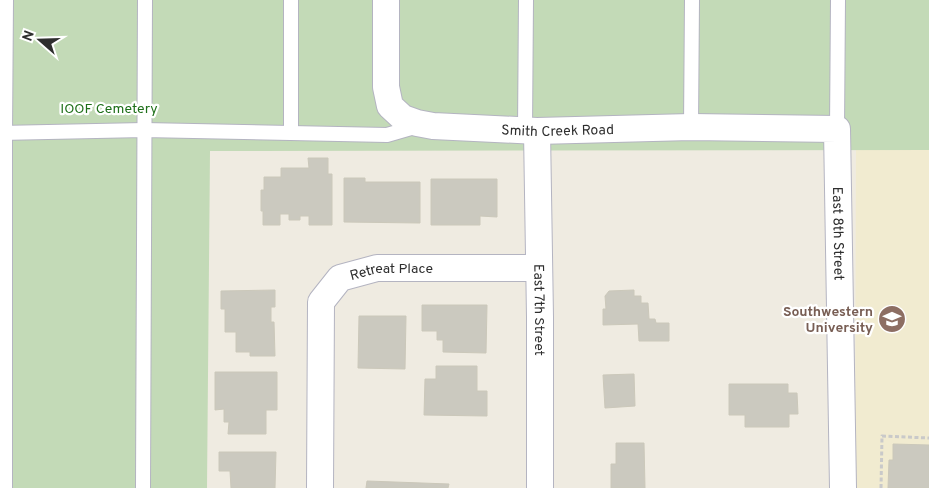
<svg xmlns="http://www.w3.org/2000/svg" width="929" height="488" font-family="Overpass,sans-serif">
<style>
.education{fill:#f1ebd0}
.cemetery{fill:#c3dab7}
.building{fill:#cbc9bf;stroke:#cbc8ba}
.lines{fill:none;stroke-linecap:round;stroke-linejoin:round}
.lane-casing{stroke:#b4b4c1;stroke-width:16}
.street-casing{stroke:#b4b4c1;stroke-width:28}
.path{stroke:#c9c9c9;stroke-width:3;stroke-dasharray:4 2.5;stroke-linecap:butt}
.lane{stroke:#fff;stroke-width:14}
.street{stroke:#fff;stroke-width:26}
.labels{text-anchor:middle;stroke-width:4.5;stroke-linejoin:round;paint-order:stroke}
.park-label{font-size:14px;fill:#1e6f19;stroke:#fff}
.street-label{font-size:14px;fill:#2e2e2e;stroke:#fff}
.education-label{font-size:14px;font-weight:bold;fill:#785e54;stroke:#fff;text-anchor:end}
</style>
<rect width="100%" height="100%" fill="#efebe1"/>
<!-- education -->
<path class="education" d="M856 150H929V488H855Z"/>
<!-- cemetery -->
<path class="cemetery" d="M0 0H929V150L210 151 207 488H0Z"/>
<!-- building -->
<g class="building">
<path d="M308 158H328V174H332V225H309V216H300V220H289V214H280V225H263V211H261V190H264V177H281V168H309Z"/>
<path d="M344 178H365V182H420V223L344 222Z"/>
<path d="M431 179H497V217L480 216V225H431Z"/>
<path d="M275 290V307H271V322H274L275 356H250V352H236V332H225V309H221V291Z"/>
<path d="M634 290V296H641V303H648L649 319H655L656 323H669V341H639L638 324 603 325V309H606L605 296 609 291Z"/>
<path d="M422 305H487L486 353 443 352V340H437V331H422Z"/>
<path d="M359 316H406L405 369 358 368Z"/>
<path d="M436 366H477V391H487V416L424 415 425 379H436Z"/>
<path d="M215 372H277V410H266V434H228L229 422H224V409L215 410Z"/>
<path d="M634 374 635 406 605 408 603 375Z"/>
<path d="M729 384H788V393H797L798 414H789V427H745V415H729Z"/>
<path d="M616 443H644L645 488H611V464H616Z"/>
<path d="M893 444 929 445V488H888L889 460H893Z"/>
<path d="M219 452H276L275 488H231L230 471H219Z"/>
<path d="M367 481 449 484 448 488H366Z"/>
</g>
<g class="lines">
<!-- lane casing -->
<g class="lane-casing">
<g id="lane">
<path d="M291 0V132"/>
<path d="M691 127 692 0"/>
<path d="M837 129 838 0"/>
<path d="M525 130 526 0"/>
<path d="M0 133 144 130 387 135 418 126"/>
<path d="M5 488V133L6 0"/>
<path d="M143 488 145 0"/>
</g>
</g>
<!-- street casing -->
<g class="street-casing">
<g id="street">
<path id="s1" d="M386 0V87L390 106 403 118 417 123 433 126 537 131 691 127 837 129 843 488"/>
<path id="s2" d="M537 131 540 317V488"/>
<path id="s3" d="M320 488 321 302 340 278 377 268H539"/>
</g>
</g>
<!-- path -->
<path class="path" d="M881 488 882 436 929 438"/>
<!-- lane -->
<use href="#lane" class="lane"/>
<!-- street -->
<use href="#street" class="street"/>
</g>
<!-- icons -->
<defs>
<g id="university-disc" transform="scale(1.4375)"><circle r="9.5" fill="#8d6e63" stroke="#fff"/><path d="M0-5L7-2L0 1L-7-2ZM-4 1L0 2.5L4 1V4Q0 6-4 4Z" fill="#fff"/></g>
</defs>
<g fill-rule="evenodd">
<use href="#university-disc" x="892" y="319"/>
</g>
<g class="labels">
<!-- park labels -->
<g class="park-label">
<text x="109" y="113">IOOF Cemetery</text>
</g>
<!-- street labels -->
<g class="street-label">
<text dy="5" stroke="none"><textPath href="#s1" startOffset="280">Smith Creek Road</textPath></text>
<text dy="5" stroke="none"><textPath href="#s1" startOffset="664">East 8th Street</textPath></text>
<text dy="5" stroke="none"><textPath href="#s3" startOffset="269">Retreat Place</textPath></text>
<text dy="5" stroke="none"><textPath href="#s2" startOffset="179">East 7th Street</textPath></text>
</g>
<!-- education labels -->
<g class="education-label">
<text x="873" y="316">Southwestern<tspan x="873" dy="16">University</tspan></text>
</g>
</g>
<!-- north arrow -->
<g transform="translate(40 40) rotate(290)" stroke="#ffffff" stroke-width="4" paint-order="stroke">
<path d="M0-4L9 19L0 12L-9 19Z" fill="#2e2e2e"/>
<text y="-8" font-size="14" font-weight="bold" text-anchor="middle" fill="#2e2e2e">N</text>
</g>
</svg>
